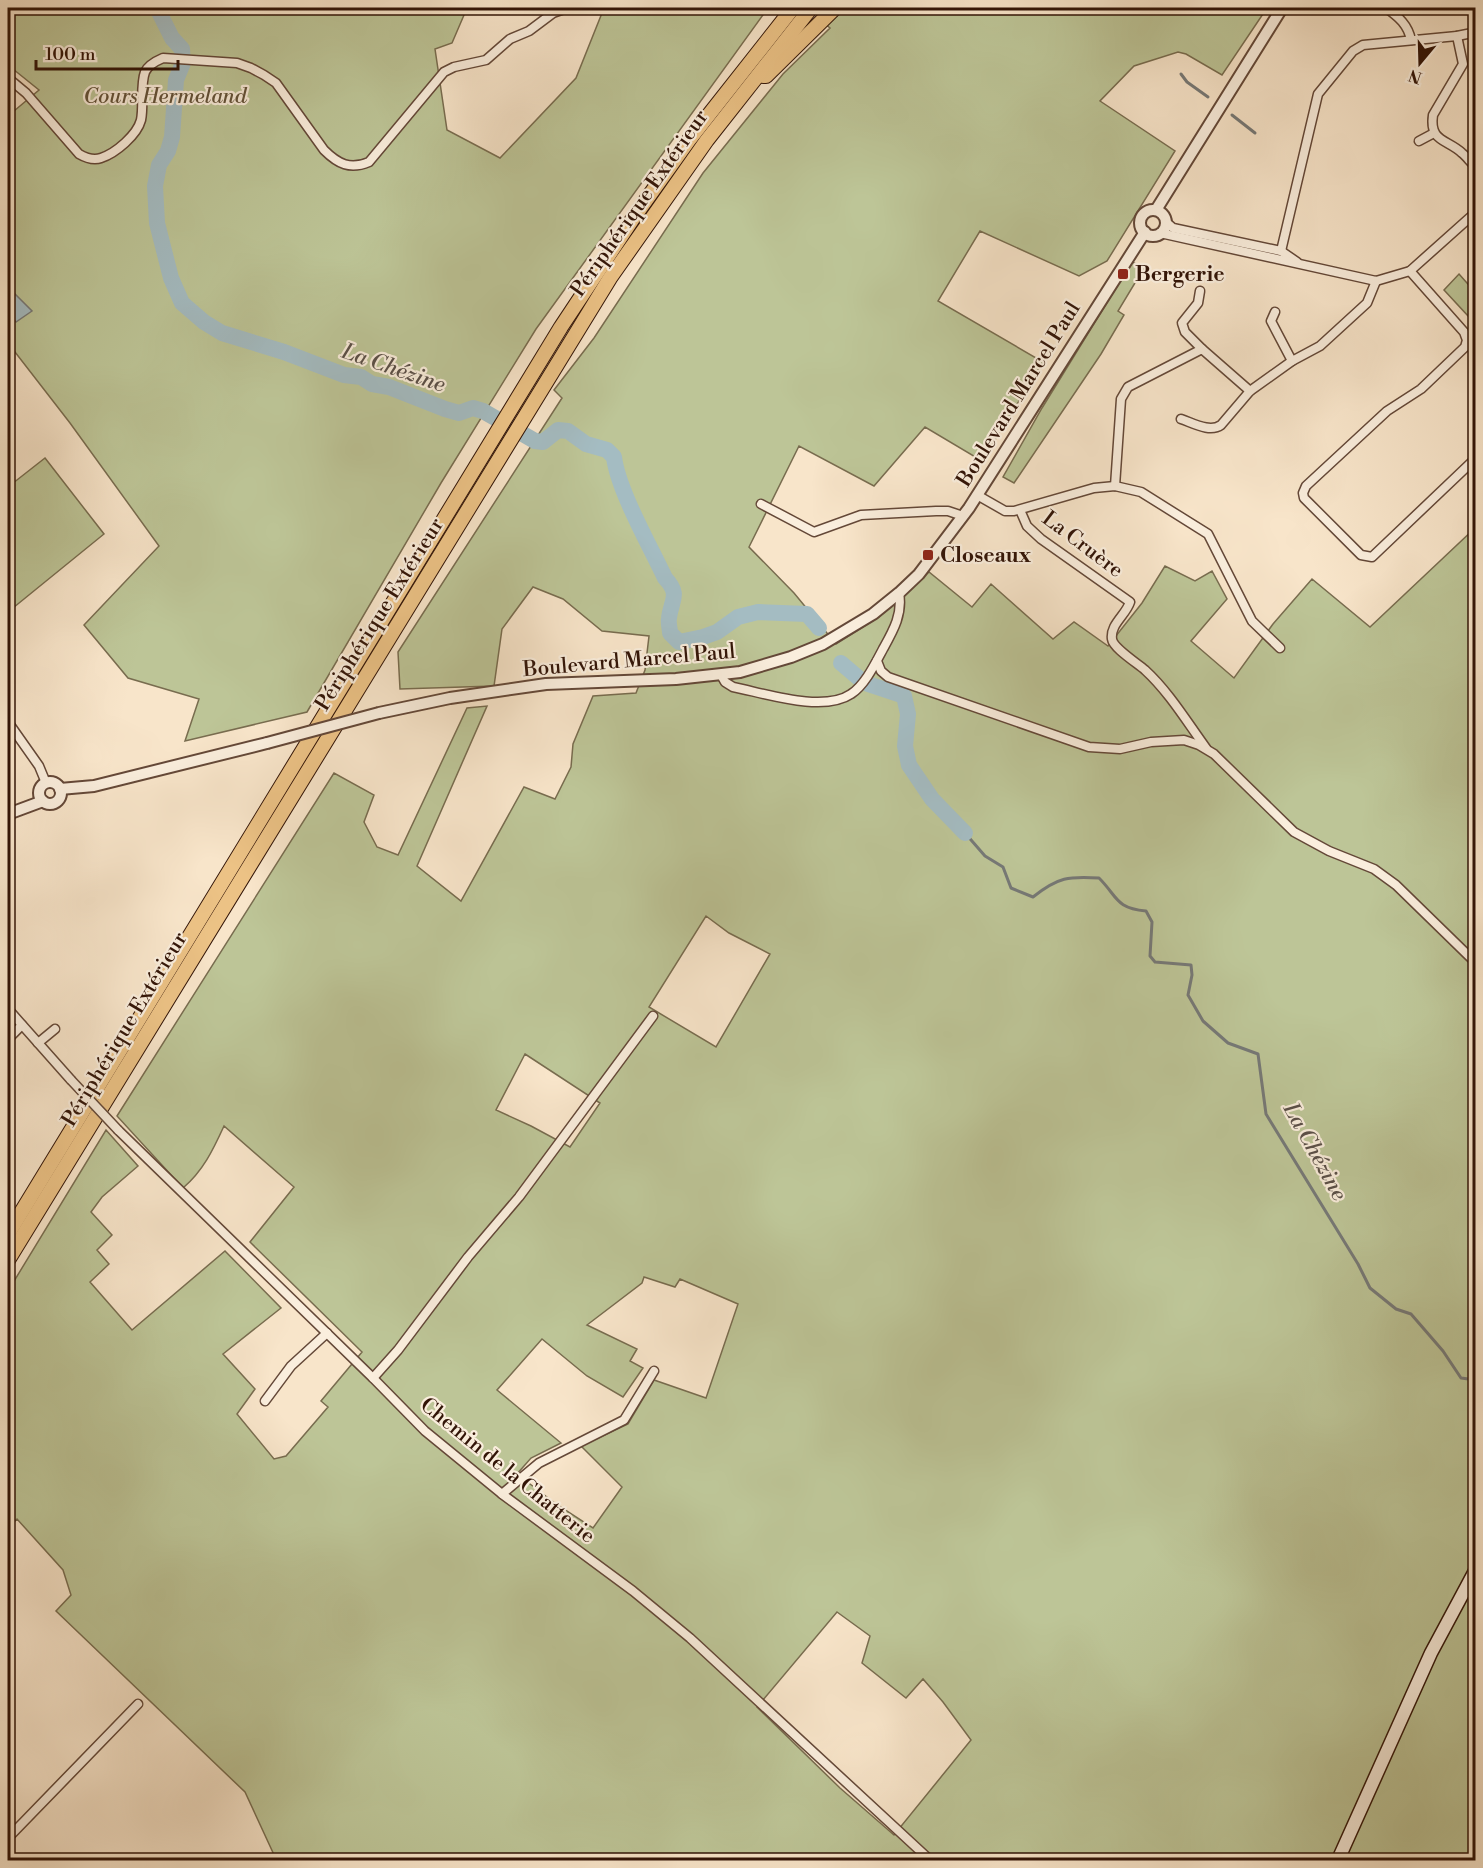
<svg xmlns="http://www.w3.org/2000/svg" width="1483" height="1868" font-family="'Libre Bodoni',serif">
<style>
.green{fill:#bdc597;stroke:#786c4f;stroke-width:1.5;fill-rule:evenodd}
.water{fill:#a4bcc2;stroke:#767977;stroke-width:1.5}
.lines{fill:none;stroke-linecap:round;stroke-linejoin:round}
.stream{stroke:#767977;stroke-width:3}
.river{stroke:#a4bcc2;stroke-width:16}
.minor-casing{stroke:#644838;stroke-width:11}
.tertiary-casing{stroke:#644838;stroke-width:14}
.secondary-casing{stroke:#321407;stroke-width:15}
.trunk-casing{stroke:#321407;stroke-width:16}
.minor{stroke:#faeedd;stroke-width:8}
.tertiary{stroke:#faeedd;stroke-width:10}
.secondary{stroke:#faeedd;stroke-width:12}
.trunk{stroke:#ecc285;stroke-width:14}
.minor-bridge-casing{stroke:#644838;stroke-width:11;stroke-linecap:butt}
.tertiary-bridge-casing{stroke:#644838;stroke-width:14;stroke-linecap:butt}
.minor-bridge{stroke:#faeedd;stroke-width:8}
.tertiary-bridge{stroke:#faeedd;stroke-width:10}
.poi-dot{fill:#8f2418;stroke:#faeedd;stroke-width:2}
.labels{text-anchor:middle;stroke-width:4.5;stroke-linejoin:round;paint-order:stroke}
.park-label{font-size:21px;font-style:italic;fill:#635239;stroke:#faeedd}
.street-label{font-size:21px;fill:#321407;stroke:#faeedd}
.poi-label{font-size:21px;font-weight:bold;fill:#321407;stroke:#faeedd;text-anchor:start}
.water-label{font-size:22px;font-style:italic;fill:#5a4f48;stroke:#faeedd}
</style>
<rect width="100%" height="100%" fill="#f8e5ca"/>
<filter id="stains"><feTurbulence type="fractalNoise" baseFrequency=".00333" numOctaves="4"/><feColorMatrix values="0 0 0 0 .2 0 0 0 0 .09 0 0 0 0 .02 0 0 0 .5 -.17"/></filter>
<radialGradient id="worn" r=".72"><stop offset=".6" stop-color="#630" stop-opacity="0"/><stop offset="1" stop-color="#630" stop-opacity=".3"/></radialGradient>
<!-- green -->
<g class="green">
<path d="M8 8H467L452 43 435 49 447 130 500 158 576 78 604 8H768L536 329 441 483 307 712 185 741 199 699 128 678 84 625 159 546 70 423 8 343V116L39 90 8 65Z"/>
<path d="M824 8H1267L1222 75 1186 54 1178 52 1134 66 1100 101 1175 151 1107 261 1079 276 980 231 938 301 1043 362 982 461 925 427 874 486 799 446 749 547 794 593 836 644 879 617 929 572 972 607 991 584 1053 639 1074 622 1108 646 1142 603 1165 566 1195 581 1212 571 1227 599 1191 641 1234 678 1273 624 1312 579 1370 627 1475 528V1860H271L275 1857 245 1792 56 1611 71 1595 63 1570 17 1519 8 1528V1291L106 1130 138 1166 102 1197 91 1212 112 1235 97 1250 109 1264 90 1282 132 1330 225 1251 281 1308 223 1354 255 1389 237 1414 274 1459 286 1456 328 1407 321 1401 362 1352 250 1242 294 1187 224 1126C213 1150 203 1171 183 1188L117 1116 334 773 374 795 364 822 377 847 398 855 467 708 487 706 417 866 461 901 524 787 555 799 571 767 573 744 593 696 636 693 645 670 649 636 602 631 563 599 533 587 502 629 494 686 400 689 398 652 562 398 554 390 594 338 703 173 783 74 830 28 817 17ZM706 916 729 933 770 954 716 1047 649 1007ZM525 1054 600 1103 570 1147 531 1126 496 1110ZM644 1277 675 1287 680 1279 738 1304 706 1398 654 1380 628 1424 581 1446 622 1487 593 1528 556 1504 517 1474 531 1458 561 1443 497 1390 542 1339 587 1376 623 1397 643 1368 630 1361 637 1349 587 1325 642 1283ZM837 1612 870 1636 862 1663 906 1698 923 1679 943 1702 971 1740 894 1835 840 1788 757 1707Z"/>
<path d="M1132 262 1144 268 1118 311 1124 315 1101 354 1014 483 1003 477 1042 408Z"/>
<path d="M1459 274 1475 292V312L1470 318 1444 290Z"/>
<path d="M45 458 104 534 8 612V487Z"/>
</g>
<!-- water -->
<path class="water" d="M8 287 32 311 16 322 8 312Z"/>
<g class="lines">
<!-- stream -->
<g class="stream">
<path d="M1181 74 1187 82 1208 97"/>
<path d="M1232 115 1255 133"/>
<path d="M965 833 985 856 1003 867 1011 888 1033 897C1058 877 1069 876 1099 878 1118 897 1115 908 1146 911L1152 922 1150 956 1155 962 1191 965 1192 975 1188 995 1203 1021 1228 1043 1258 1054 1266 1114 1358 1264 1370 1288 1396 1309 1411 1314 1443 1351 1461 1378 1476 1380"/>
</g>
<!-- river -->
<g class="river">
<path d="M157 8 172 38 182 49 183 63 176 80 172 137 168 151 159 165 155 186 157 223 171 278 182 303 204 322 222 333 284 352 344 375 361 377 372 384 389 387 445 409 459 413 473 408 483 411 535 441 543 442 558 430 568 431 586 444 607 450 614 457C618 490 650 546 665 578 681 595 671 600 669 618 668 623 670 629 670 633L679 642 703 637 717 632 738 617 758 612 807 614 819 628"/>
<path d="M841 663 861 680"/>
<path d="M868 684 904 696 908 714 905 746 909 765 932 799 965 833"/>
</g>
<!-- minor casing -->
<g class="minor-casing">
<g id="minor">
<path d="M1386 8C1399 17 1408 25 1411 40"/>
<path d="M1457 36 1463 64 1433 115C1429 142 1447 139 1462 153 1467 157 1471 163 1476 167"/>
<path d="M8 78 26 93 79 154C86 158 93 161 101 158 116 153 137 135 141 120 144 106 140 85 145 72 148 65 156 61 163 58L237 63 251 68 264 75 276 83 324 150C338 164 350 170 369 162L444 72 454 67 486 60 510 39 529 31 553 13 567 8"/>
<path d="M1419 141 1434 133"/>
<path d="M1166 222 1173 228 1281 251 1297 262"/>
<path d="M1160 233 1376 281 1410 271 1476 212"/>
<path d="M1281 251 1318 94 1353 51 1363 45 1457 36 1472 33 1476 30"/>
<path d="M1410 271 1464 332 1467 340 1465 347 1421 389 1387 411 1306 486 1303 493 1304 498 1361 555 1372 557 1476 458"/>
<path d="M1200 291 1198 303 1182 323 1185 332 1202 349"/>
<path d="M1275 312 1271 321 1292 361"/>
<path d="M1181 419C1193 423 1210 433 1221 425L1250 391 1292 361 1320 346 1367 303 1376 281"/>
<path d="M1115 486 1121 399 1128 387 1202 349 1250 391"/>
<path d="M977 495 1005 511H1014L1094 488 1115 486 1141 492 1208 534 1252 621 1280 648"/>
<path d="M761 504 814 532 861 515 936 511H948L963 516"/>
<path d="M1020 510 1027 526 1041 539 1130 602C1126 615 1110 624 1112 639 1113 648 1137 663 1145 670 1169 692 1187 722 1206 748"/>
<path d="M877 661 881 671 888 677 1089 747 1120 749 1151 742 1184 740 1199 745 1214 754 1294 832 1329 851 1374 869 1396 885 1476 963"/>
<path d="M721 675 725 682 733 687C764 693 823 713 851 694 865 685 875 664 883 649 893 631 903 614 899 593"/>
<path d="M8 722 39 766 46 783"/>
<path d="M8 1009 71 1080"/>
<path d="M8 1039 22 1025"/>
<path d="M38 1043 55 1029"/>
<path d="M118 1130 373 1378 425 1431 502 1494 633 1591 690 1638 930 1860"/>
<path d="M373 1378 398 1350 468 1257 519 1197 653 1016"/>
<path d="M265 1401 291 1366 327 1333"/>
<path d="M502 1494 539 1463 624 1420 654 1371"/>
<path d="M8 1838 138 1704"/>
</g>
</g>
<!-- tertiary casing -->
<g class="tertiary-casing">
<g id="tertiary">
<path d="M1156 210 1282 8"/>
<circle cx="1153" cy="223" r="13"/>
<path d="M379 713 450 698 546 684 676 679 740 672 791 657 823 644 873 614 899 593 919 574 969 508 1145 232"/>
<circle cx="50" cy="793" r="11"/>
<path d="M60 789 94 786 267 743"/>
<path d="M8 814 43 801"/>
</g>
</g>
<!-- secondary casing -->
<g class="secondary-casing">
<path id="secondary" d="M1338 1860 1431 1653 1476 1569"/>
</g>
<!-- trunk casing -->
<g class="trunk-casing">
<g id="trunk">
<path d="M763 76H766L835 8"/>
<path d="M8 1234 561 327 634 217 689 140 793 8"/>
<path d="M8 1260 610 278 707 140 811 8"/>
</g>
</g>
<!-- minor -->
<use href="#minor" class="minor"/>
<!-- tertiary -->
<use href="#tertiary" class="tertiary"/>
<!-- secondary -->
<use href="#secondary" class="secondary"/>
<!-- trunk -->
<use href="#trunk" class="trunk"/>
<!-- minor-bridge casing -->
<g class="minor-bridge-casing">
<path id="minor-bridge" d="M71 1080 118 1130"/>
</g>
<!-- tertiary-bridge casing -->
<g class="tertiary-bridge-casing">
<path id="tertiary-bridge" d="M267 743 379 713"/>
</g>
<!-- minor-bridge -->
<use href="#minor-bridge" class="minor-bridge"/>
<!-- tertiary-bridge -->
<use href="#tertiary-bridge" class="tertiary-bridge"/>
</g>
<!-- markers -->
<g class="poi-dot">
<rect x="1117" y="268" width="12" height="12" rx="3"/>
<rect x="922" y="549" width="12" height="12" rx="3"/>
</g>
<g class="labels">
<!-- park labels -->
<g class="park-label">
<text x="165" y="103">Cours Hermeland</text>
</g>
<!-- street labels -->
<g class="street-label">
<text transform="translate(639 203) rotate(-55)" y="7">Périphérique Extérieur</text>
<text transform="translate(1018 394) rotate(-58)" y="7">Boulevard Marcel Paul</text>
<text transform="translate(1083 544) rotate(37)" y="7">La Cruère</text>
<text transform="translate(379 614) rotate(-58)" y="7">Périphérique Extérieur</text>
<text transform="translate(629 660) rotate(-5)" y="7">Boulevard Marcel Paul</text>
<text transform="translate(124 1029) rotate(-59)" y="7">Périphérique Extérieur</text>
<text transform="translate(508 1470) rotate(39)" y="7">Chemin de la Chatterie</text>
</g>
<!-- poi labels -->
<g class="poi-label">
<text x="1135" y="281">Bergerie</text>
<text x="940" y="562">Closeaux</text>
</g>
<!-- water labels -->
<g class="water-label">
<text transform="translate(394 367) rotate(19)" y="8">La Chézine</text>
<text transform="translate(1316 1151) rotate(61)" y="8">La Chézine</text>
</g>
</g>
<!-- margin -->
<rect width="1483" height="1868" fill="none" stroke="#f8e5ca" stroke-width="30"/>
<rect x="9" y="9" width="1465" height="1850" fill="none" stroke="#321407" stroke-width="3"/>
<rect x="15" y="15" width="1453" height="1838" fill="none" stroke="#321407" stroke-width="1.5"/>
<!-- north arrow -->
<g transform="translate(1420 63) rotate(199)" stroke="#faeedd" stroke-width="4.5" paint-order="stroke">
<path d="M0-4.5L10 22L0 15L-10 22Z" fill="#321407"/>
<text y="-9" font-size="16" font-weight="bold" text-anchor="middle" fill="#321407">N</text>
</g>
<!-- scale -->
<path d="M36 60v9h142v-9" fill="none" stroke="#321407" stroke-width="3"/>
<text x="45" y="60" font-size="18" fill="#321407" stroke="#faeedd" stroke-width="4.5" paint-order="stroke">100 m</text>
<rect width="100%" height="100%" filter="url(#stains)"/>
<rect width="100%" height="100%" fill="url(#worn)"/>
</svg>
